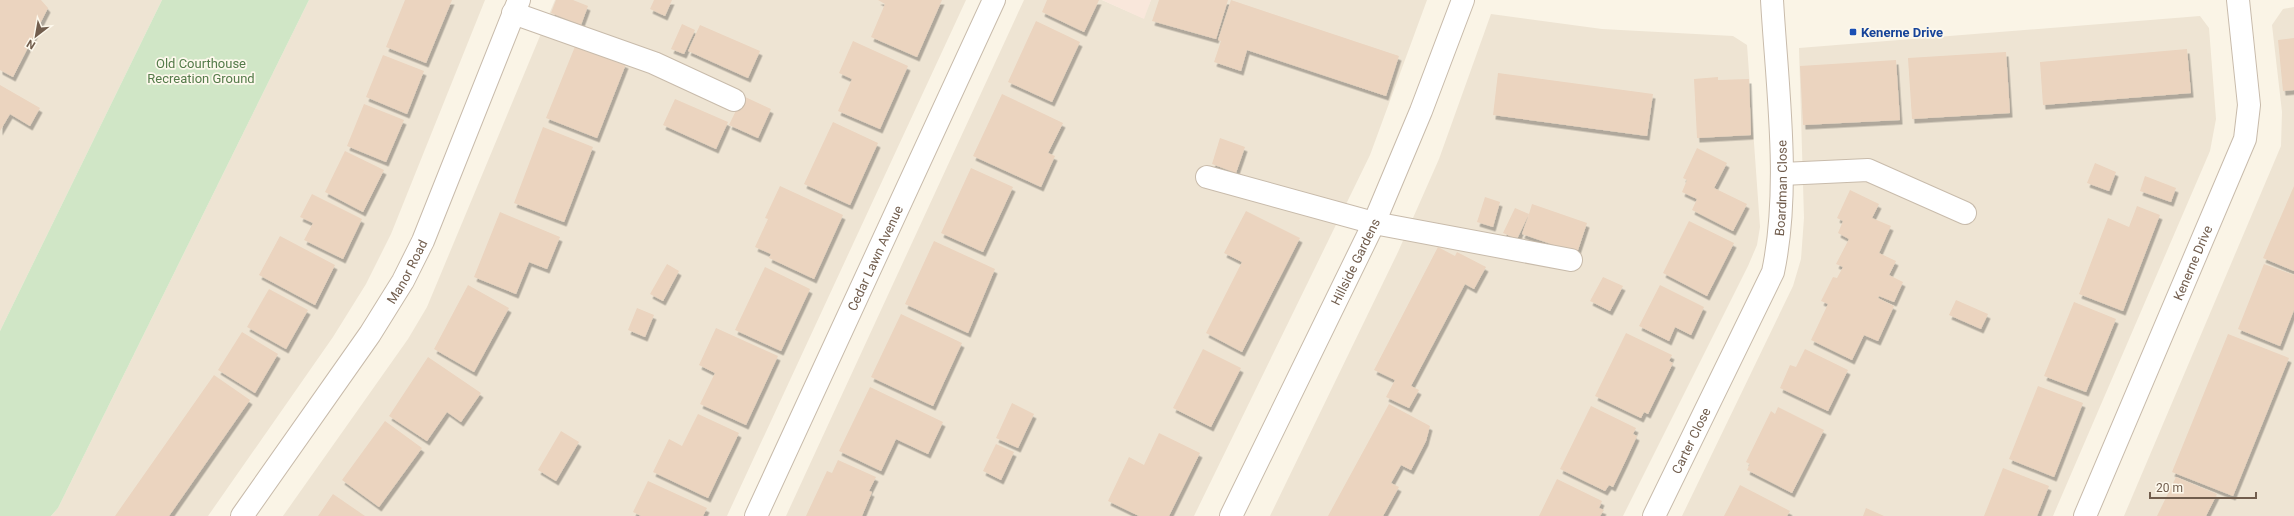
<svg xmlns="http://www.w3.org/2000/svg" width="2294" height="516" font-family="Roboto,sans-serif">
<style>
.residential{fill:#eee4d3}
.commercial{fill:#f9e7db}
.green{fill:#d0e6c6}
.building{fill:#ebd4bf;filter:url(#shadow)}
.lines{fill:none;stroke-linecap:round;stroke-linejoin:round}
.minor-casing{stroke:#c8bbab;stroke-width:24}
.minor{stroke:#fff;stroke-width:22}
.transit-dot{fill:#1a4fb4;stroke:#fdf8ec;stroke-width:1.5}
.labels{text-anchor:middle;stroke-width:3.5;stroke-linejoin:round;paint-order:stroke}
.transit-label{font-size:13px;font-weight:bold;fill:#164399;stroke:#fdf8ec;text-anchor:start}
.park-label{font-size:13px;fill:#547b4a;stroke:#fdf8ec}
.street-label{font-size:13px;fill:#715d4d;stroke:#fdf8ec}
</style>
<defs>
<filter id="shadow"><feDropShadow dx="2.5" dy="4.5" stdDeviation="0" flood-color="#0004"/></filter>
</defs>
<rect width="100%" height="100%" fill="#faf4e6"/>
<!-- residential -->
<g class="residential">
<path d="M0 0H162L0 331Z"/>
<path d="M309 0H485L391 234 366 284 333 337 208 516H51L58 508Z"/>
<path d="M555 0H966L727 516H283L408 339 427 307Z"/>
<path d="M1024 0H1102L1143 18 1151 0H1427L1370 155 1194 516H786Z"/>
<path d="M2294 7V516H2124L2281 146 2282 112 2272 25 2283 9Z"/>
<path d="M1491 14 1602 29 1733 36 1747 45 1760 227 1757 245 1748 266 1623 516H1270L1398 252 1439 159Z"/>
<path d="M2200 16 2209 28 2216 119 2210 151 2053 516H1682L1793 286 1801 259 1804 218 1799 48Z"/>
</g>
<!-- commercial -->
<path class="commercial" d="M1102 0H1151L1144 19Z"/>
<!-- green -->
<path class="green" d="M162 0H309L58 508 51 516H0V331Z"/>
<!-- building -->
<g class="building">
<path d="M0 0H41L48 8 13 77 0 70Z"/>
<path d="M405 0H452L426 63 386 47Z"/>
<path d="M556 0H573L588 6 581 25 551 13Z"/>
<path d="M654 0H672L665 16 650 9Z"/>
<path d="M878 0H942L917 57 871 37 885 4Z"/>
<path d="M1047 0H1099L1084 32 1042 12Z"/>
<path d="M1159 0H1228L1216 39 1152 21Z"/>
<path d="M1231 0 1399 56 1386 96 1247 50 1241 71 1214 62 1221 41 1218 40Z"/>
<path d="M1036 21 1080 42 1052 102 1008 82Z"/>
<path d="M682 24 695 30 684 54 671 49Z"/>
<path d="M700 25 760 51 748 78 688 51Z"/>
<path d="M2294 38V90L2283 91 2278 40Z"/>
<path d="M853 41 908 66 880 129 838 111 852 79 839 73Z"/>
<path d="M576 44 626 64 597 138 546 118Z"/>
<path d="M2187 49 2191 93 2043 105 2040 62Z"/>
<path d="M2006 52 2010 113 1912 119 1908 58Z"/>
<path d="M383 55 424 71 407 114 366 97Z"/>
<path d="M1896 60 1900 120 1803 125 1800 66Z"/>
<path d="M1498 73 1653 94 1647 136 1493 115Z"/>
<path d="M1718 77V80L1749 79 1751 135 1697 138 1694 79Z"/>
<path d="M0 85 40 108 30 126 10 114 0 131Z"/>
<path d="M1002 94 1063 123 1048 153 1055 156 1041 187 973 156Z"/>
<path d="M743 96 771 109 758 138 729 125Z"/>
<path d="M675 99 728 122 716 149 663 125Z"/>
<path d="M364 104 404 120 386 162 347 146Z"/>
<path d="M833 122 878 143 850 205 804 184Z"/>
<path d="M543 127 593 147 564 222 514 203Z"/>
<path d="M1220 138 1245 147 1236 173 1212 164Z"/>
<path d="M1697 148 1727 163 1714 188 1747 204 1733 231 1692 210 1697 199 1682 192 1687 180 1683 178Z"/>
<path d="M345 151 384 170 363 212 325 192Z"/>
<path d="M2095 163 2116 172 2109 191 2087 183Z"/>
<path d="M971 168 1013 187 983 252 941 233Z"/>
<path d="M2145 176 2176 188 2171 202 2140 191Z"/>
<path d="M780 186 843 215 814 279 769 258 771 254 755 247 768 219 765 218Z"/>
<path d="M2294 186V271L2263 258Z"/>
<path d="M1850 190 1879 204 1872 218 1891 226 1879 253 1896 261 1889 275 1903 282 1894 302 1879 296 1878 298 1894 306 1878 341 1864 335 1852 360 1811 340 1828 304 1821 301 1833 277 1837 278 1843 267 1836 264 1849 239 1838 233 1843 221 1837 218Z"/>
<path d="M312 194 362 219 343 259 304 240 313 223 300 217Z"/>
<path d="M1485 197 1500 202 1493 227 1477 222Z"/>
<path d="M1532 204 1587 223 1577 253 1522 234 1529 214 1517 239 1503 233 1515 208 1529 214Z"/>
<path d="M2137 206 2160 215 2123 311 2079 294 2108 218 2129 227Z"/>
<path d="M1246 211 1300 238 1242 352 1206 333 1242 262 1224 253Z"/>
<path d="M500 212 560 237 547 269 529 262 516 294 474 277Z"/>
<path d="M1689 221 1734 243 1707 296 1663 273Z"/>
<path d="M280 236 335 265 315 305 259 275Z"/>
<path d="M934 241 995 269 968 333 905 304Z"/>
<path d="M1438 247 1455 256 1457 252 1486 267 1474 289 1465 284 1411 386 1419 390 1409 408 1386 397 1395 380 1374 370Z"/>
<path d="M667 264 679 271 663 301 650 294Z"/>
<path d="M2264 264 2294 275V310L2280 346 2238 329Z"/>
<path d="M765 267 810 289 781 351 735 330Z"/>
<path d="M1603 277 1623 286 1610 311 1590 301Z"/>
<path d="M468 285 509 308 474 372 434 349Z"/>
<path d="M1660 285 1704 307 1691 335 1675 327 1669 341 1639 326Z"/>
<path d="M269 289 308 310 286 349 247 327Z"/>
<path d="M1956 300 1988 314 1981 329 1949 315Z"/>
<path d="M2074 302 2116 319 2086 392 2044 376Z"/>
<path d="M637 308 654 315 645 337 628 330Z"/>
<path d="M901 314 962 343 933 406 871 377Z"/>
<path d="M716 328 778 356 746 425 700 404 715 373 699 365Z"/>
<path d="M242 332 278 354 255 393 218 370Z"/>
<path d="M1626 333 1672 355 1669 361 1673 363 1648 414 1644 412 1641 418 1595 396Z"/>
<path d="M2228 334 2289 358 2233 496 2172 472Z"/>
<path d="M1203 349 1241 368 1211 427 1173 408Z"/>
<path d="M1805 349 1848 370 1828 411 1780 388 1790 365 1796 367Z"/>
<path d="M428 357 481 393 461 422 447 412 427 441 389 416Z"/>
<path d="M214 375 250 400 220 443 169 516H115Z"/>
<path d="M2038 386 2083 403 2054 477 2009 459Z"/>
<path d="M870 387 943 422 928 454 896 439 881 471 839 451Z"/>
<path d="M1012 403 1034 414 1018 448 996 438Z"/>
<path d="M1389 404 1430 426 1426 441 1411 470 1401 465 1391 483 1399 487 1383 516H1328Z"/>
<path d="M1591 406 1636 428 1633 434 1637 436 1625 462 1613 487 1609 485 1605 491 1560 469Z"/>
<path d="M1778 407 1824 430 1792 493 1747 470 1750 464 1746 462 1771 411 1775 414Z"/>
<path d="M698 414 739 433 708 498 653 472 669 439 682 446Z"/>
<path d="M385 421 422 448 379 507 342 480Z"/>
<path d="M561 431 579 442 556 481 538 470Z"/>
<path d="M1159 433 1200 453 1169 516H1139L1108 501 1129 457 1144 465Z"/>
<path d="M996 444 1014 452 1001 480 983 471Z"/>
<path d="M838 460 876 477 869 491 872 492 862 516H806L827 471 832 473Z"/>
<path d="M2003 468 2049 486 2037 516H1984Z"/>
<path d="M2176 477 2217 494 2206 516H2157Z"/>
<path d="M1557 479 1602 501 1599 508 1604 510 1600 516H1539Z"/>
<path d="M648 481 707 508 703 516H641L633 512Z"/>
<path d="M1740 485 1790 511 1787 516H1724Z"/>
<path d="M333 494 365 516H318Z"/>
<path d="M1866 508 1884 516H1863Z"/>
</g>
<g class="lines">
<!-- minor casing -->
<g class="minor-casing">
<g id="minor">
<path d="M513 13 654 63 734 100"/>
<path d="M1782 174 1868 170 1965 213"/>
<path d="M1207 177 1374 223 1571 260"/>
<path id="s1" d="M242 516 370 334 403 281 423 241 519 0"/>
<path id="s2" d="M756 516 994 0"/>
<path id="s3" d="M1231 516 1374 223 1421 111 1463 0"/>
<path id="s4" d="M1654 516 1773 272C1791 187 1777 86 1772 0"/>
<path id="s5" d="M2085 516 2245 139 2249 105 2238 0"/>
</g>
</g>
<!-- minor -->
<use href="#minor" class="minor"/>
</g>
<!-- markers -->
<rect class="transit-dot" x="1849" y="28" width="8" height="8" rx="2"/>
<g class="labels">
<!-- transit labels -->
<g class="transit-label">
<text x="1861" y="37">Kenerne Drive</text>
</g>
<!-- park labels -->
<g class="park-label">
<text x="201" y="68">Old Courthouse<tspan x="201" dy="15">Recreation Ground</tspan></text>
</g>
<!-- street labels -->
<g class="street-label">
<text dy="5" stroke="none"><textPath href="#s4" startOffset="356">Boardman Close</textPath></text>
<text dy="5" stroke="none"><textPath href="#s2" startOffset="284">Cedar Lawn Avenue</textPath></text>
<text dy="5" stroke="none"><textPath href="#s3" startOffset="283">Hillside Gardens</textPath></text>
<text dy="5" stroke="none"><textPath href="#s5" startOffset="275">Kenerne Drive</textPath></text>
<text dy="5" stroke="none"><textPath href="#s1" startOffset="295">Manor Road</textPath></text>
<text dy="5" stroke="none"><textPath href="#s4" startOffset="84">Carter Close</textPath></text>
</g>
</g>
<!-- north arrow -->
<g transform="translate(36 36) rotate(211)" stroke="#fdf8ec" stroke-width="3" paint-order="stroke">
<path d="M0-3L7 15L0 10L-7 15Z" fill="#715d4d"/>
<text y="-6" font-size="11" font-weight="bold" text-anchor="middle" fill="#715d4d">N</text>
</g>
<!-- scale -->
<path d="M2150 492v6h106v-6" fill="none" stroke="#715d4d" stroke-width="2"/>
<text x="2156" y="492" font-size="12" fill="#715d4d" stroke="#fdf8ec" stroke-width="3" paint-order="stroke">20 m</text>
</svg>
